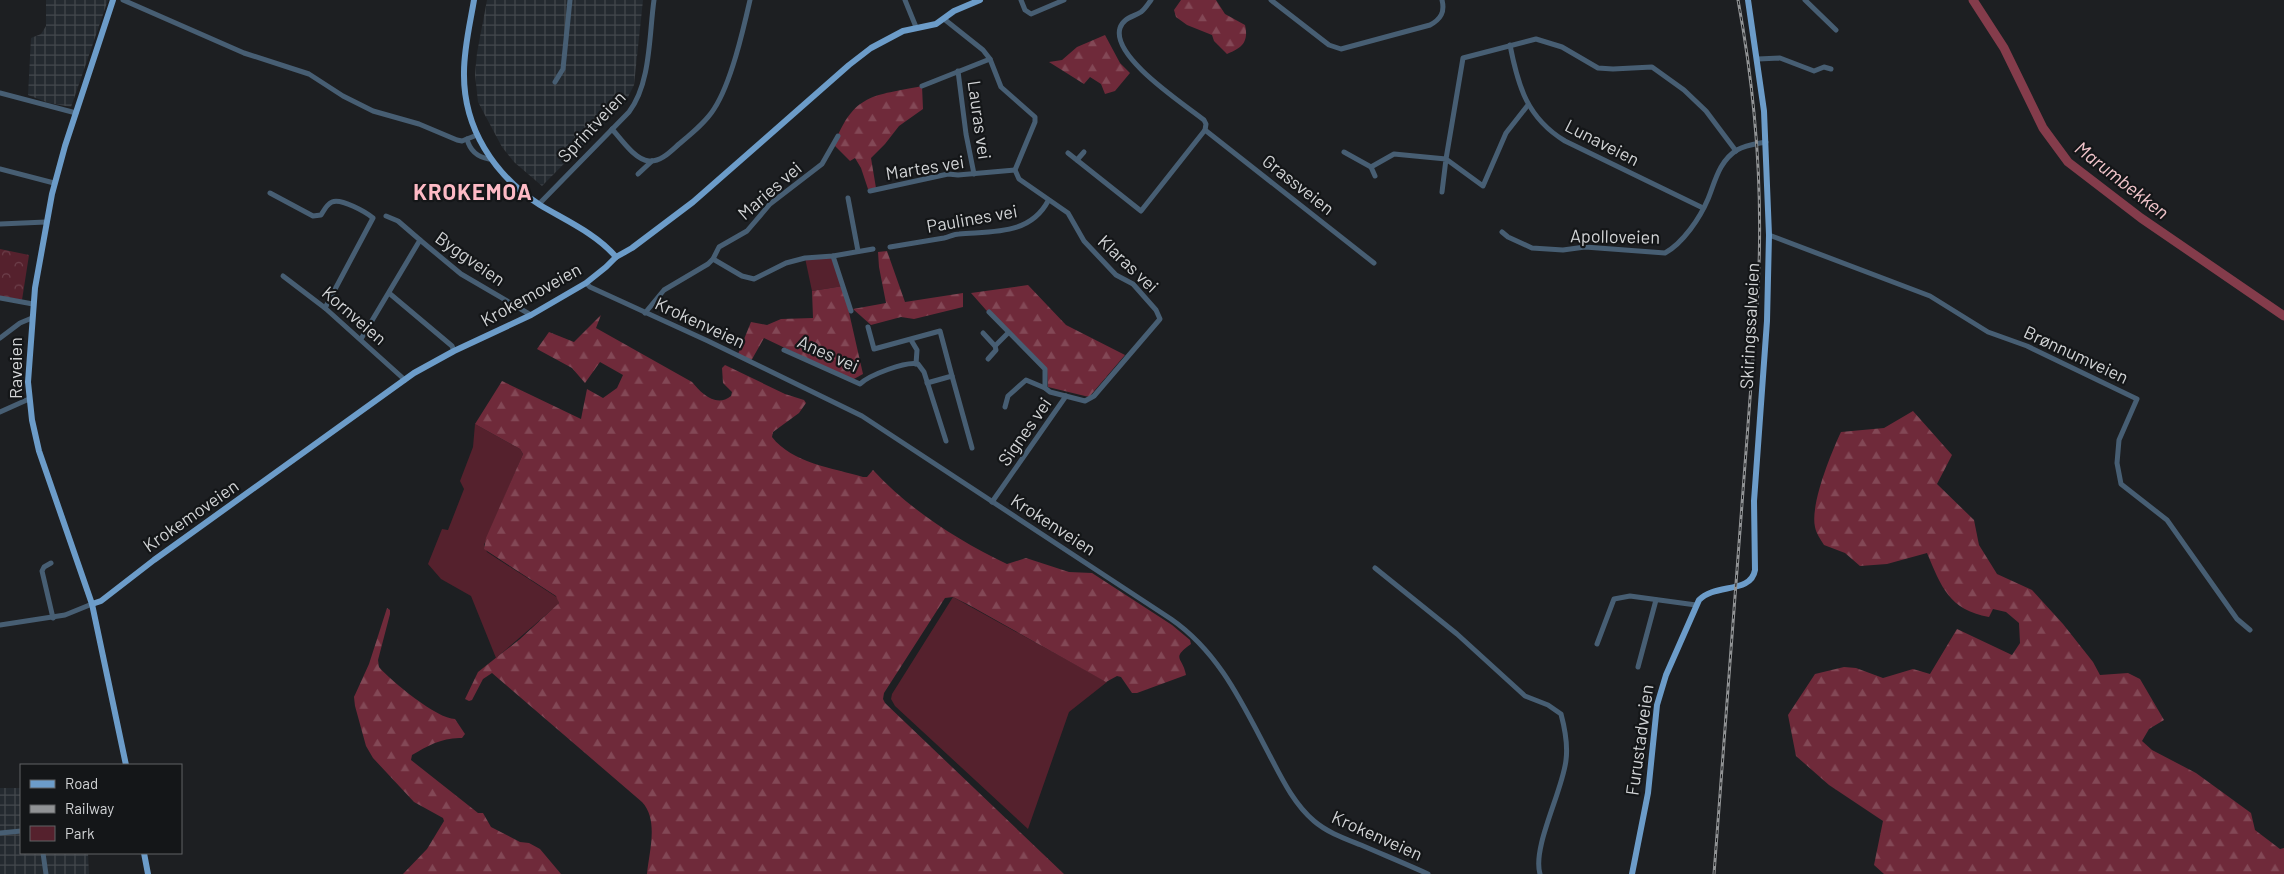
<svg xmlns="http://www.w3.org/2000/svg" width="2284" height="874" font-family="Barlow,sans-serif">
<style>
.industrial{fill:url(#industrial-grid)}
.green{fill:#55212d}
.forest{fill:url(#forest-firs)}
.park{fill:url(#park-crowns)}
.lines{fill:none;stroke-linecap:round;stroke-linejoin:round}
.river{stroke:#843c4b;stroke-width:9}
.minor{stroke:#475e73;stroke-width:5}
.major{stroke:#6c9cc9;stroke-width:6}
.rail-casing{stroke:#919395;stroke-width:3}
.rail{stroke:#141618;stroke-width:1;stroke-dasharray:4;stroke-linecap:butt}
.labels{text-anchor:middle;stroke-width:4.5;stroke-linejoin:round;paint-order:stroke}
.street-label{font-size:18px;fill:#d2d4d6;stroke:#141618}
.water-label{font-size:19px;font-style:italic;fill:#f3c6cc;stroke:#141618}
.district-label{font-size:22px;font-weight:bold;letter-spacing:1px;fill:#febac5;stroke:#141618}
</style>
<defs>
<pattern id="industrial-grid" width="8" height="8" patternUnits="userSpaceOnUse" patternTransform="scale(1.25)"><rect width="8" height="8" fill="#242a30"/><path d="M0 4h8M4 0v8" fill="none" stroke="#43484d"/></pattern>
<pattern id="forest-firs" width="22" height="20" patternUnits="userSpaceOnUse" patternTransform="scale(1.25)"><rect width="22" height="20" fill="#6f2a3a"/><path d="M5 1l3.5 6h-7zM16 11l3.5 6h-7z" fill="#834856"/></pattern>
<pattern id="park-crowns" width="20" height="18" patternUnits="userSpaceOnUse" patternTransform="scale(1.25)"><rect width="20" height="18" fill="#55212d"/><path d="M2 6a3 3 0 1 1 6 0M12 15a3 3 0 1 1 6 0" fill="none" stroke="#6d404b"/></pattern>
</defs>
<rect width="100%" height="100%" fill="#1d1f22"/>
<!-- industrial -->
<g class="industrial">
<path d="M46 0H108L71 107 49 103 28 95 31 38 41 34 46 26Z"/>
<path d="M487 0H643L634 85 626 101 542 186 514 162 502 147 478 102 475 74 477 53Z"/>
<path d="M0 788H21V853H88L89 874H0Z"/>
</g>
<!-- green -->
<g class="green">
<path d="M833 256 843 286 812 291 805 258Z"/>
<path d="M475 424 520 449 523 454 484 545 487 552 558 598 559 603 555 607 496 658 471 596 441 579 428 564 442 529 448 530 464 489 460 481 473 447Z"/>
<path d="M953 597 1107 682 1069 712 1028 829 895 706 891 699 892 694Z"/>
</g>
<!-- forest -->
<g class="forest">
<path d="M1181 0H1216L1225 14 1245 25C1249 42 1242 48 1227 54L1214 41 1212 35 1187 25 1176 17 1174 10Z"/>
<path d="M1105 35 1120 63 1130 73 1115 91 1105 94 1101 84 1090 77 1084 84 1049 62 1062 60 1077 47Z"/>
<path d="M922 86 923 109 899 126 885 144 871 158 876 188 868 189 861 168 855 158 850 161 834 145C854 93 873 96 922 86Z"/>
<path d="M887 251 905 302 963 293V307L914 319 901 317 871 325 853 309 886 303 879 267 878 252Z"/>
<path d="M1028 285 1066 325 1125 355 1089 397 1048 387 1047 369 986 310 971 293Z"/>
<path d="M843 286 863 374 852 380 764 338 751 361 738 354 751 322 767 325 781 319 813 318 812 291Z"/>
<path d="M601 315 596 328 692 382C701 393 716 408 731 396L732 392 723 383 722 368 725 365 785 394 804 400 806 403 799 413 773 432 772 437C792 463 833 468 863 477H867L873 470C910 510 957 540 1007 564L1026 558 1069 572 1092 573 1172 625 1190 640 1191 644C1170 659 1183 657 1186 675L1137 693H1132L1121 677 1117 676 1106 682 969 605 953 597 945 598 884 693 883 699 885 703 1064 874H647C649 852 659 820 642 802L492 673 483 679 472 700 469 701 465 699 478 672 520 639 559 603 556 596 484 549 486 538 523 454 520 449 475 424 502 381 581 419 587 389 603 398 617 388 623 375 600 362 585 383 572 368 537 349 549 332 574 342Z"/>
<path d="M1913 411 1952 455 1937 484 1974 520 1979 545 1997 574 2032 590 2063 624 2093 662 2100 675 2128 673 2140 679 2164 720 2149 729 2142 741 2152 750 2196 773 2251 813 2255 830 2280 849 2284 848V874H1884L1874 865 1883 821 1829 785 1796 756 1788 715 1815 674 1844 667 1856 668 1883 678 1913 669 1930 674 1957 629 2012 655 2020 643 2019 623 2006 612 1993 609 1989 617C1949 610 1941 586 1927 553L1887 564 1860 566 1845 553 1824 545C1821 540 1816 533 1815 527 1810 505 1831 453 1841 432L1884 428Z"/>
<path d="M387 608 390 610V614L378 660 379 667C391 681 437 719 455 719L465 734 462 738C443 737 427 746 412 755L411 760 473 809 478 813H483L491 827 520 842 529 843 540 849 561 874H403L427 849 444 821 443 818 414 802 373 758 366 746 355 706 354 697 369 664Z"/>
</g>
<!-- park -->
<path class="park" d="M0 249 29 255 22 300 0 296Z"/>
<g class="lines">
<!-- river -->
<path class="river" d="M1973 0 2004 48 2043 128 2068 162 2141 218 2284 316"/>
<!-- minor -->
<g class="minor">
<path d="M123 0 244 53 309 74 343 96 373 111 419 124 457 140 462 141 477 135"/>
<path d="M905 0 916 27"/>
<path d="M1021 0 1025 10 1031 14 1064 0"/>
<path d="M1271 0 1329 45 1341 49 1430 25C1441 19 1445 12 1442 0"/>
<path d="M1805 0 1836 30"/>
<path d="M944 19 983 50 990 59 1001 87 1035 117V122L1015 170 1019 179 1068 213 1084 241 1116 275 1133 284 1156 310 1160 319 1094 396 1085 401 1050 392 1045 388V369L989 312"/>
<path d="M1510 45C1518 86 1527 118 1565 141L1703 208"/>
<path d="M1758 59 1780 58 1814 71 1824 67 1831 69"/>
<path d="M958 71 966 134 974 174"/>
<path d="M555 82 563 69 570 0"/>
<path d="M922 86 990 59"/>
<path d="M0 93 76 113"/>
<path d="M1528 105 1506 133 1483 186 1446 159 1463 58 1536 39 1562 47 1598 68 1613 69 1652 67 1684 90 1706 111 1736 151"/>
<path d="M612 129C621 139 635 160 649 161 661 162 671 151 679 144 691 134 706 122 714 109 731 83 743 31 750 0"/>
<path d="M1205 130 1374 263"/>
<path d="M467 139C470 151 477 157 489 159"/>
<path d="M1344 152 1371 167 1375 176"/>
<path d="M1068 153 1141 211 1205 130 1206 124 1204 120C1184 104 1111 57 1120 28 1123 18 1133 17 1141 12 1145 9 1148 4 1151 0"/>
<path d="M1077 160 1084 152"/>
<path d="M1371 167 1394 154 1446 159 1442 192"/>
<path d="M0 169 54 183"/>
<path d="M638 174 652 161"/>
<path d="M870 191 948 174 958 175 1015 170"/>
<path d="M270 193 313 216 321 215C324 210 327 204 332 202 341 198 366 212 373 218L325 308"/>
<path d="M848 198 858 251"/>
<path d="M539 204 629 112C651 83 649 35 654 0"/>
<path d="M0 224 46 222"/>
<path d="M1502 232 1508 237 1532 248 1563 250 1585 247 1665 253C1683 243 1700 218 1708 199 1715 182 1719 161 1737 150 1746 145 1756 144 1766 142"/>
<path d="M1769 235 1930 296 1988 332 2027 346 2137 399 2119 440 2117 463 2121 484 2167 520 2237 619 2250 630"/>
<path d="M420 240 461 274 531 315"/>
<path d="M890 247C908 244 926 241 944 238 949 237 954 234 959 234 993 231 1030 235 1048 201"/>
<path d="M833 256 851 311"/>
<path d="M713 259 742 276 754 279 786 263 805 258 833 256 873 249"/>
<path d="M283 276 325 308 405 380"/>
<path d="M586 283 590 287 708 341 862 416 1171 619C1220 653 1243 705 1270 756 1282 779 1294 804 1314 821 1328 833 1346 839 1361 845 1384 855 1406 864 1428 874"/>
<path d="M389 293 452 346 454 351"/>
<path d="M0 298 33 304"/>
<path d="M645 313 664 290 708 264 713 259 719 247 747 231 770 204 822 164 838 136"/>
<path d="M868 327 874 349 940 331 952 376"/>
<path d="M983 333 995 346 996 350 988 359"/>
<path d="M0 338 20 323 32 318"/>
<path d="M361 339 420 240 398 221 386 216"/>
<path d="M911 340 917 350 916 364"/>
<path d="M995 346 1008 333"/>
<path d="M784 350 860 384C869 375 906 361 918 364L924 372 946 441"/>
<path d="M927 383 952 376 972 448"/>
<path d="M1005 407 1008 396 1026 380 1045 388"/>
<path d="M0 412 29 399"/>
<path d="M992 502 1066 396"/>
<path d="M51 563 44 567 42 571 53 618"/>
<path d="M1375 568 1457 634 1525 696 1548 705 1561 714C1565 729 1568 745 1566 760 1563 790 1532 847 1540 874"/>
<path d="M0 625 65 615 92 604"/>
<path d="M1597 644 1614 599 1630 596 1696 605"/>
<path d="M1638 667 1656 600"/>
<path d="M0 833 21 831"/>
<path d="M43 853 46 874"/>
</g>
<!-- major -->
<g class="major">
<path d="M113 0 65 146 52 194 35 288 28 382 32 420 39 451 92 604 126 765"/>
<path d="M474 0C470 24 464 48 464 72 463 128 494 175 540 205 565 220 597 234 616 257"/>
<path d="M92 604 101 601 154 560 414 373 454 351 531 315 586 283 606 267 616 257 632 248 693 202 849 65 871 48 903 31 936 24 954 11 980 0"/>
<path d="M144 853 148 874"/>
<path d="M1632 874 1648 793 1657 705 1666 675 1699 600C1715 583 1751 594 1755 570L1754 501 1767 321 1769 235 1764 111 1748 0"/>
</g>
<!-- rail casing -->
<g class="rail-casing">
<path id="rail" d="M1714 874 1757 306C1764 203 1757 102 1738 0"/>
</g>
<!-- rail -->
<use href="#rail" class="rail"/>
</g>
<g class="labels">
<!-- street labels -->
<g class="street-label">
<text transform="translate(979 120) rotate(82)" y="6">Lauras vei</text>
<text transform="translate(592 127) rotate(-47)" y="6">Sprintveien</text>
<text transform="translate(1602 143) rotate(27)" y="6">Lunaveien</text>
<text transform="translate(925 168) rotate(-9)" y="6">Martes vei</text>
<text transform="translate(1298 185) rotate(38)" y="6">Grassveien</text>
<text transform="translate(770 191) rotate(-41)" y="6">Maries vei</text>
<text transform="translate(972 219) rotate(-10)" y="6">Paulines vei</text>
<text transform="translate(1615 237) rotate(1)" y="6">Apolloveien</text>
<text transform="translate(470 259) rotate(35)" y="6">Byggveien</text>
<text transform="translate(1128 264) rotate(43)" y="6">Klaras vei</text>
<text transform="translate(531 295) rotate(-29)" y="6">Krokemoveien</text>
<text transform="translate(354 316) rotate(41)" y="6">Kornveien</text>
<text transform="translate(700 323) rotate(25)" y="6">Krokenveien</text>
<text transform="translate(1750 326) rotate(-87)" y="6">Skiringssalveien</text>
<text transform="translate(828 354) rotate(24)" y="6">Anes vei</text>
<text transform="translate(2076 355) rotate(25)" y="6">Brønnumveien</text>
<text transform="translate(16 368) rotate(-90)" y="6">Raveien</text>
<text transform="translate(1025 432) rotate(-55)" y="6">Signes vei</text>
<text transform="translate(191 516) rotate(-35)" y="6">Krokemoveien</text>
<text transform="translate(1053 525) rotate(33)" y="6">Krokenveien</text>
<text transform="translate(1640 740) rotate(-82)" y="6">Furustadveien</text>
<text transform="translate(1377 836) rotate(24)" y="6">Krokenveien</text>
</g>
<!-- water labels -->
<g class="water-label">
<text transform="translate(2122 180) rotate(38)" y="7">Marumbekken</text>
</g>
<!-- district labels -->
<g class="district-label">
<text x="473" y="200">KROKEMOA</text>
</g>
</g>
<!-- legend -->
<rect x="20" y="764" width="162" height="90" fill="#141618" stroke="#606264"/>
<rect x="30" y="780" width="25" height="8" fill="#6c9cc9" stroke="#606264"/>
<text x="65" y="789" font-size="15" fill="#d2d4d6">Road</text>
<rect x="30" y="805" width="25" height="8" fill="#919395" stroke="#606264"/>
<text x="65" y="814" font-size="15" fill="#d2d4d6">Railway</text>
<rect x="30" y="826" width="25" height="15" fill="#55212d" stroke="#606264"/>
<text x="65" y="839" font-size="15" fill="#d2d4d6">Park</text>
</svg>
